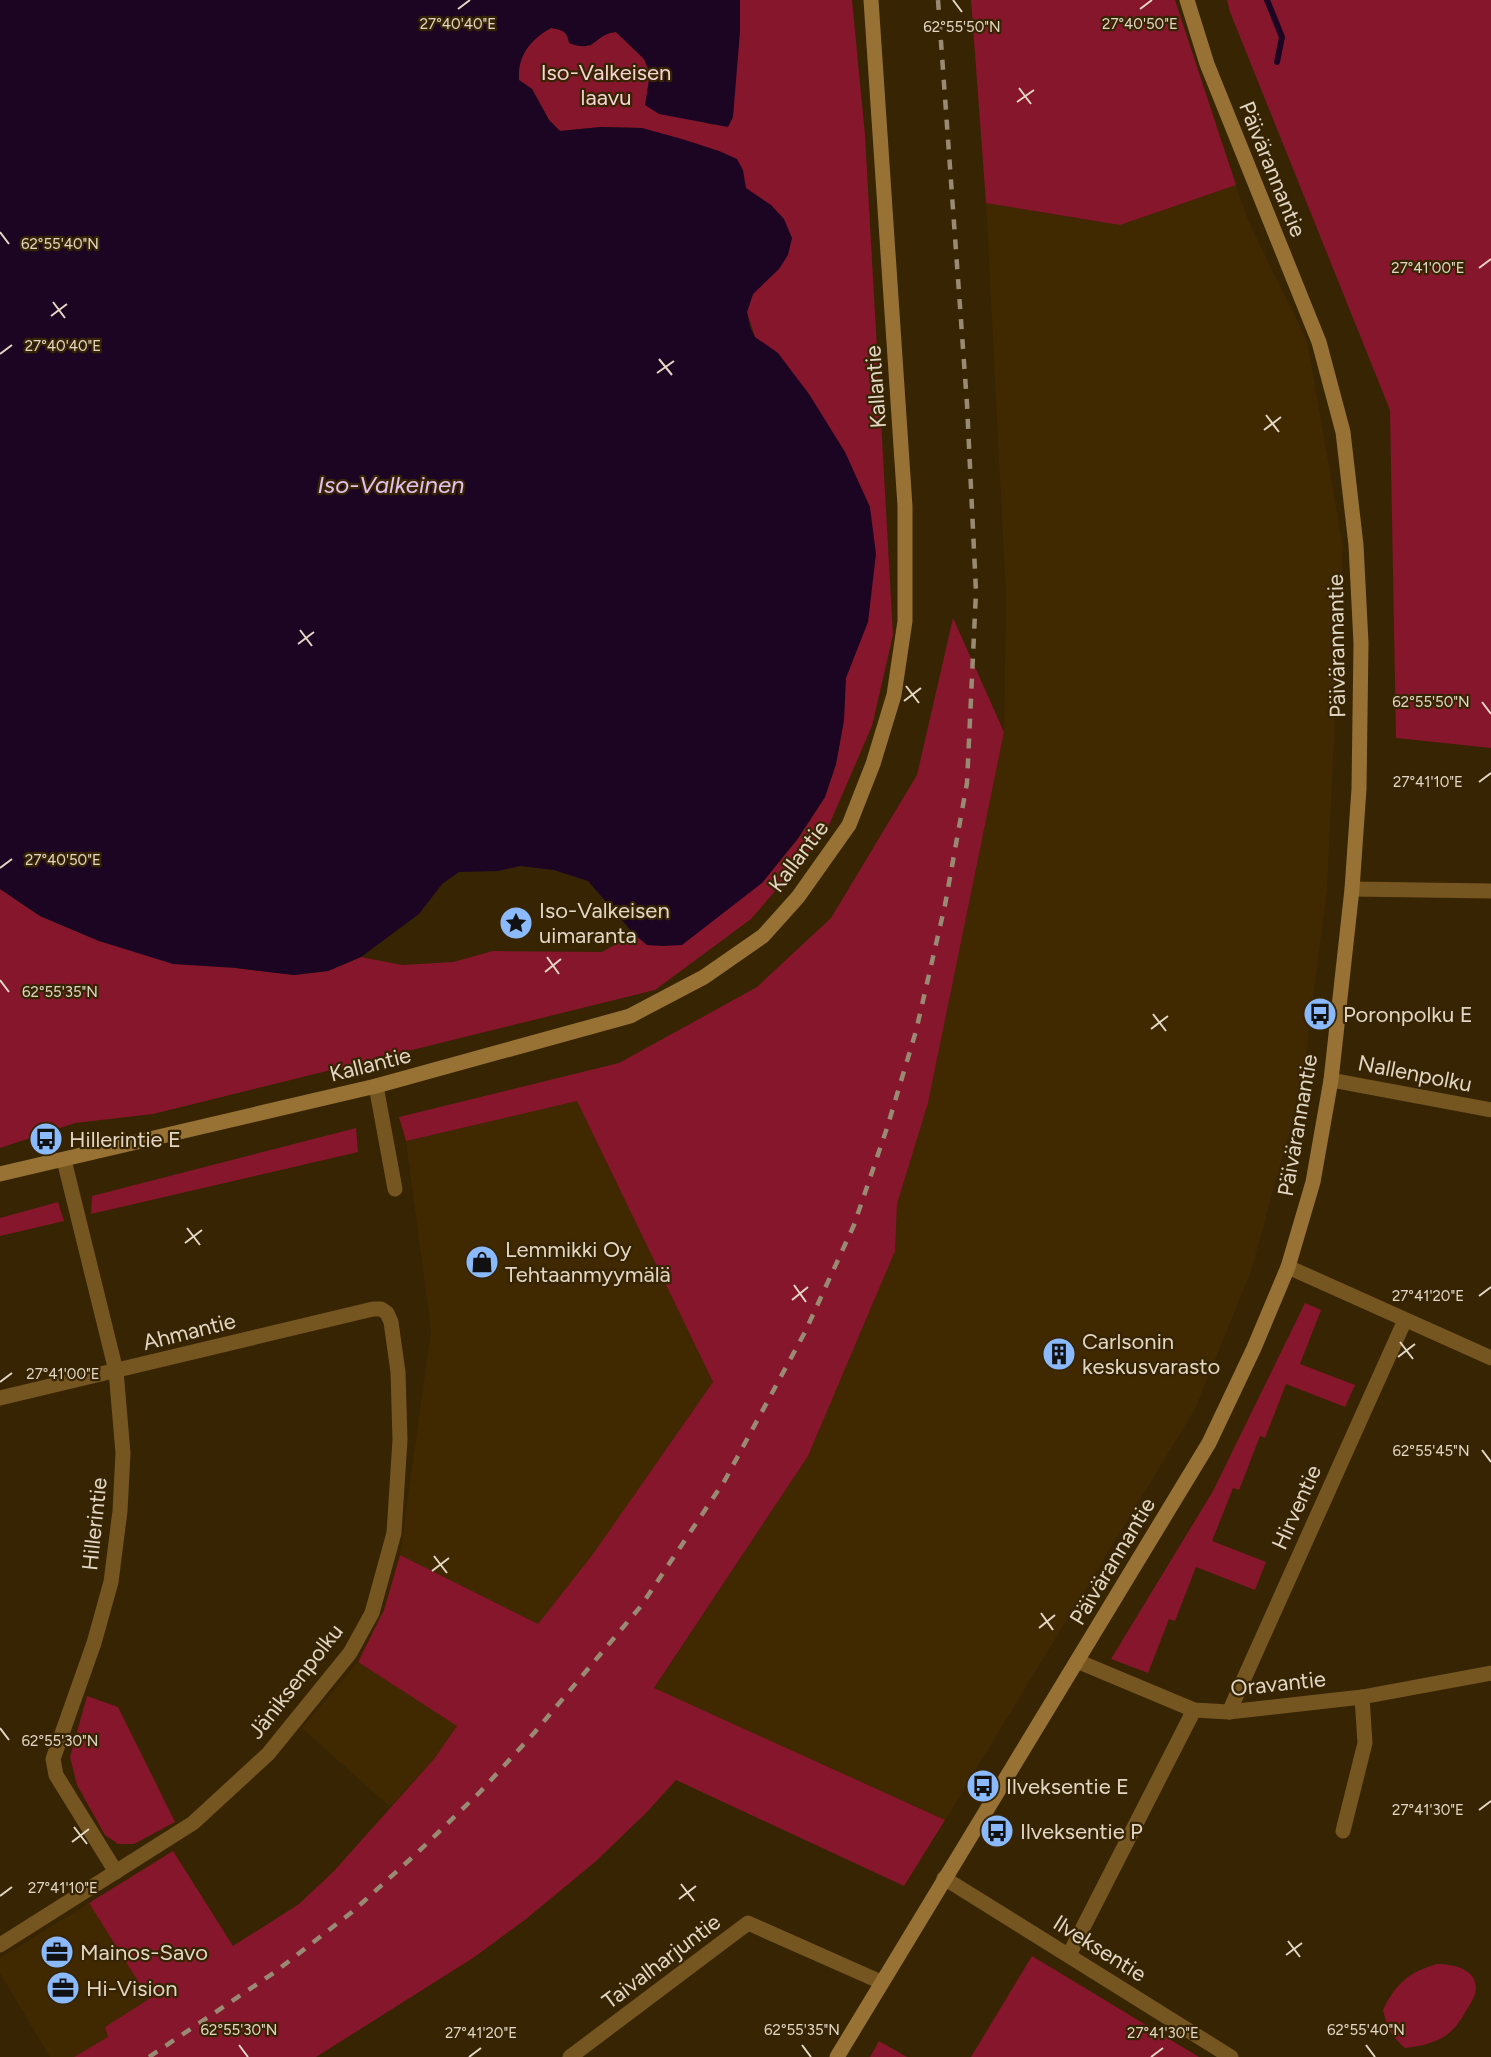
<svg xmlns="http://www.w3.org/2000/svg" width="1491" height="2057" font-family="Figtree,sans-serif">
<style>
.built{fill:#402900}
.green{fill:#86162b}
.water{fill:#1c0523}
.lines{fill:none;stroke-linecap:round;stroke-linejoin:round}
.stream{stroke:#1c0523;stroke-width:6}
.street{stroke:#755520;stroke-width:15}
.secondary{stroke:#977234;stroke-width:15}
.rail{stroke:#998b73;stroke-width:4.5;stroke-dasharray:10 10;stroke-linecap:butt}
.ticks{fill:none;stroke:#e2d6c5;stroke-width:2}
.labels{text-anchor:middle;stroke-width:4.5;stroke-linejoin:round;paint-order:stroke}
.park-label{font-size:22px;fill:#f6d3d4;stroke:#362403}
.street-label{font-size:22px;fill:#e2d6c5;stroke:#362403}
.poi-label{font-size:22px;fill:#e2d6c5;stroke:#362403;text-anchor:start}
.water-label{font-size:24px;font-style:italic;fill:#e5c0f2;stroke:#362403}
.ticks-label{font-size:15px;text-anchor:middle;fill:#e2d6c5;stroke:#362403;stroke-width:4.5;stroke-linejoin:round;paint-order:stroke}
</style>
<rect width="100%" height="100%" fill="#362403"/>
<!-- built -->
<g class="built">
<path d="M1236 185 1248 220 1307 341 1343 547 1327 889 1302 1086 1251 1271 1195 1409 945 1820 654 1689 808 1456 895 1251 897 1204 928 1103 1004 732 1006 596 986 203 1120 225Z"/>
<path d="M577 1101 713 1382 593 1554 538 1624 400 1555 431 1330 406 1141Z"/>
<path d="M358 1662 457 1726 434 1759 390 1807 302 1728Z"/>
<path d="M89 1903 149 1999 105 2027 109 2037 74 2057H50L0 1973V1958Z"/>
</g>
<!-- green -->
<g class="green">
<path d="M625 0H852L865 135 893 635 872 726 826 832 751 919 655 990 153 1114 75 1123 0 1148V889L40 916 99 941 236 968 294 975 328 971 361 957 402 965 453 962 493 951 602 952 634 934 647 945 762 883 798 839 825 797 836 764 844 720 755 337 747 312 753 294 642 128 601 127 560 131 549 120 532 89 519 80C517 55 530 40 551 28L562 30 590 46 606 33 616 32 644 59 650 73 646 105 713 125Z"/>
<path d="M971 0H1175L1236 185 1120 225 986 203Z"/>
<path d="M1227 0H1491V748L1396 738 1390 410 1230 12Z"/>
<path d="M953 618 1004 732 928 1103 897 1204 895 1251 808 1456 654 1688 945 1820 904 1886 676 1780 646 1813 595 1862 526 1919 473 1958 316 2057H74L108 2037 105 2027 149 1999 89 1903 173 1851 233 1946 299 1904 334 1871 434 1759 457 1726 358 1662 384 1610 400 1555 538 1624 593 1554 713 1382 577 1101 406 1141 399 1117 619 1063 757 987 831 918 917 775Z"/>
<path d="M356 1128 358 1152 91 1214 92 1196Z"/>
<path d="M58 1202 64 1221 0 1236V1218Z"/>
<path d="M1305 1303 1321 1310 1300 1364 1355 1385 1345 1407 1286 1384 1265 1438 1260 1436 1239 1490 1233 1488 1212 1541 1266 1562 1255 1590 1196 1567 1175 1621 1169 1619 1148 1673 1111 1659 1213 1491Z"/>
<path d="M87 1696 118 1707 175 1822 134 1844H118L105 1835 77 1785 70 1757Z"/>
<path d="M1032 1956 1199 2057H971Z"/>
<path d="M1437 1964C1454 1964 1481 1970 1475 1994 1473 2000 1469 2006 1466 2011 1461 2020 1454 2030 1445 2036 1433 2044 1419 2046 1405 2048 1391 2036 1387 2027 1383 2010 1396 1983 1409 1972 1437 1964Z"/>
<path d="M879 2041 907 2057H870Z"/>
</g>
<!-- water -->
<path class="water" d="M0 0H740V32L733 117 728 127 659 114 645 105 650 73 644 59 616 32C594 34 596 54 569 43 567 31 562 30 551 28 531 39 517 56 519 80L532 89 549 120 560 131 601 127 642 128 682 139 719 151 737 159 743 170 746 188 771 205 784 219 792 238 788 255 779 269 753 294 747 312 750 327 755 337 778 353 809 394 845 452 870 507 876 554 868 622 846 678 844 720 836 764 825 797 798 838 762 883 682 945 662 946 647 945 634 934 588 881 554 870 520 866 498 871 459 872 442 884 419 914 361 957 328 971 294 975 236 968 173 964 99 941 40 916 0 889Z"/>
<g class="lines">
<!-- stream -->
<path class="stream" d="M1267 0 1282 37 1277 62"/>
<!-- street -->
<g class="street">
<path d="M1352 889 1491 891"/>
<path d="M1331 1080 1491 1110"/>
<path d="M376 1086 395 1189"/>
<path d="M64 1160 116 1371 123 1453 120 1511 111 1582 94 1643 53 1759 56 1775 116 1872"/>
<path d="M1288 1267 1491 1358"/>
<path d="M0 1398 373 1309H381L387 1313 391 1322 398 1372 400 1440 394 1533 372 1613 350 1653 268 1754 193 1823 0 1945"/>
<path d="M1077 1661 1194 1710 1229 1712 1362 1697 1491 1673"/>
<path d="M1229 1712 1405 1320"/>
<path d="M1343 1831 1365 1743 1362 1697"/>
<path d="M944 1878 1231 2057"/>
<path d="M1069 1955 1194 1710"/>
<path d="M570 2057 748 1923 881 1982"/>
</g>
<!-- secondary -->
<g class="secondary">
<path d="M0 1174 376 1086 630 1016 704 977 763 936 798 897 849 825 873 764 894 695 905 621V506L871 0"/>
<path d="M837 2057 1209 1443 1254 1348 1288 1267 1313 1182 1331 1080 1352 889 1359 789 1361 643 1356 545 1343 432 1319 342 1207 64 1187 0"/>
</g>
<!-- rail -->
<path class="rail" d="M149 2057 275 1972 352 1912 416 1854 480 1792 534 1733 641 1606 725 1480 805 1332 854 1225 887 1128 916 1031 945 905 967 783 976 592 967 404 938 0"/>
</g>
<!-- ticks -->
<path class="ticks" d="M953 0 962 12M458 9 470 0M1140 9 1152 0M1019 88 1031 104M1017 102 1034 90M0 232 9 244M1479 268 1491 259M53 302 65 318M51 316 67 304M0 354 12 345M659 359 672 375M657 373 674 361M1266 415 1279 432M1264 430 1281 417M300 630 312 646M298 644 314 632M906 686 919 703M904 701 921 688M1482 702 1491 714M1479 782 1491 773M0 868 12 859M547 957 559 974M545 972 561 959M0 980 9 992M1153 1014 1166 1031M1151 1029 1168 1016M187 1228 200 1245M185 1243 202 1230M794 1285 806 1302M1479 1296 1491 1287M792 1300 808 1287M1400 1342 1413 1359M1398 1357 1415 1344M0 1382 12 1373M1482 1450 1491 1462M434 1556 447 1573M432 1571 449 1558M1041 1613 1053 1630M1039 1628 1055 1615M0 1728 9 1740M1479 1810 1491 1801M74 1827 87 1844M72 1842 89 1829M681 1884 694 1901M0 1896 12 1887M679 1899 696 1886M1288 1941 1300 1957M1286 1955 1302 1943M239 2045 248 2057M802 2045 811 2057M1366 2045 1375 2057M469 2057 481 2048M1151 2057 1163 2048"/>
<!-- icons -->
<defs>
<g id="sight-disc" transform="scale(1.725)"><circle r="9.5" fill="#8bbafc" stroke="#362403"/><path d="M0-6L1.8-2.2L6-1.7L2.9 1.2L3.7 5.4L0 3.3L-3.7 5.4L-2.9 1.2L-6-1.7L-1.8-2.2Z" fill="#111"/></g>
<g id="bus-disc" transform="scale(1.725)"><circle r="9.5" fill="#8bbafc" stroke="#362403"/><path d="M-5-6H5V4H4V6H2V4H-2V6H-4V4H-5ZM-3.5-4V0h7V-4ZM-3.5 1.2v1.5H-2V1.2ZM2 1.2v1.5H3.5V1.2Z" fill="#111"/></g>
<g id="shop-disc" transform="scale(1.725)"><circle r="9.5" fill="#8bbafc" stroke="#362403"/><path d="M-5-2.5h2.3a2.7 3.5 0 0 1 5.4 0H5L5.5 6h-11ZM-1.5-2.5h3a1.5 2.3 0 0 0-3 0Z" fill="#111"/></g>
<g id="building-disc" transform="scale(1.725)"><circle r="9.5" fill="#8bbafc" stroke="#362403"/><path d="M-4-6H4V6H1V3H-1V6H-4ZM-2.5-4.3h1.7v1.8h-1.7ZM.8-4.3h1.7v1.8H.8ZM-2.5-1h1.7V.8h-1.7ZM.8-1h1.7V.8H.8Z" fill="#111"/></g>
<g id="office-disc" transform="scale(1.725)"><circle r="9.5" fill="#8bbafc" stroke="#362403"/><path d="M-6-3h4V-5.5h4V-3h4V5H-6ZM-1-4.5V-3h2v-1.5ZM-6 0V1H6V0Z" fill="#111"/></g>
</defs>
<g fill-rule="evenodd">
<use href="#sight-disc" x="516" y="923"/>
<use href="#bus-disc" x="1320" y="1014"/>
<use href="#bus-disc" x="46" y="1139"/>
<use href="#shop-disc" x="482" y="1262"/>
<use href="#building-disc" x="1059" y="1354"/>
<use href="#bus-disc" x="983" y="1786"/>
<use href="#bus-disc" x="997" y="1831"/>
<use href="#office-disc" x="57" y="1952"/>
<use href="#office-disc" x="63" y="1988"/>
</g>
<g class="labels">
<!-- park labels -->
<g class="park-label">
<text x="606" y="80">Iso-Valkeisen<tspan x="606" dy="25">laavu</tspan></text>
</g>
<!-- street labels -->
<g class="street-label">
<text transform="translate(1273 169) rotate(68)" y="8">Päivärannantie</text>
<text transform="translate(875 387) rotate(-94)" y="8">Kallantie</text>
<text transform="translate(1336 646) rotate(-91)" y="8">Päivärannantie</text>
<text transform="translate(798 856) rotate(-53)" y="8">Kallantie</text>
<text transform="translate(370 1064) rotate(-14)" y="8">Kallantie</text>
<text transform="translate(1415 1073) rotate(11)" y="8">Nallenpolku</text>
<text transform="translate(1297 1125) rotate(-80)" y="8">Päivärannantie</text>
<text transform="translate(189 1331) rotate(-14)" y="8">Ahmantie</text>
<text transform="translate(1296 1507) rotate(-66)" y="8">Hirventie</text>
<text transform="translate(94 1524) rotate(-84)" y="8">Hillerintie</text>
<text transform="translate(1112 1561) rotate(-59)" y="8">Päivärannantie</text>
<text transform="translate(295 1681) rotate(-52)" y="8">Jäniksenpolku</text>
<text transform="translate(1278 1683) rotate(-6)" y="8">Oravantie</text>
<text transform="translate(1100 1948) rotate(32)" y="8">Ilveksentie</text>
<text transform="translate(661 1961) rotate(-37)" y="8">Taivalharjuntie</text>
</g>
<!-- poi labels -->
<g class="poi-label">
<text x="539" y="918">Iso-Valkeisen<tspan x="539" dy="25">uimaranta</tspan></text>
<text x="1343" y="1022">Poronpolku E</text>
<text x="69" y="1147">Hillerintie E</text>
<text x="505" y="1257">Lemmikki Oy<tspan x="505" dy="25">Tehtaanmyymälä</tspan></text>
<text x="1082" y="1349">Carlsonin<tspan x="1082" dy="25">keskusvarasto</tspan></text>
<text x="1006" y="1794">Ilveksentie E</text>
<text x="1020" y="1839">Ilveksentie P</text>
<text x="80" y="1960">Mainos-Savo</text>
<text x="86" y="1996">Hi-Vision</text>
</g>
<!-- water labels -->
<g class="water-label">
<text x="391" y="493">Iso-Valkeinen</text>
</g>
</g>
<g class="ticks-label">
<text x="458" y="29">27°40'40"E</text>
<text x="1140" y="29">27°40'50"E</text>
<text x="962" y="32">62°55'50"N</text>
<text x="60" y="249">62°55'40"N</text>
<text x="1428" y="273">27°41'00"E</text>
<text x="63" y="351">27°40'40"E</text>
<text x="1431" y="707">62°55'50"N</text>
<text x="1428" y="787">27°41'10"E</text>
<text x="63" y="865">27°40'50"E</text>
<text x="60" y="997">62°55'35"N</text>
<text x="1428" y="1301">27°41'20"E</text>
<text x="63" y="1379">27°41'00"E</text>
<text x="1431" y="1456">62°55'45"N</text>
<text x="60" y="1746">62°55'30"N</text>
<text x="1428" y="1815">27°41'30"E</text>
<text x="63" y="1893">27°41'10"E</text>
<text x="239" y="2035">62°55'30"N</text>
<text x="802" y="2035">62°55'35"N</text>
<text x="1366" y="2035">62°55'40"N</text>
<text x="481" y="2038">27°41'20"E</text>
<text x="1163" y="2038">27°41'30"E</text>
</g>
</svg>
